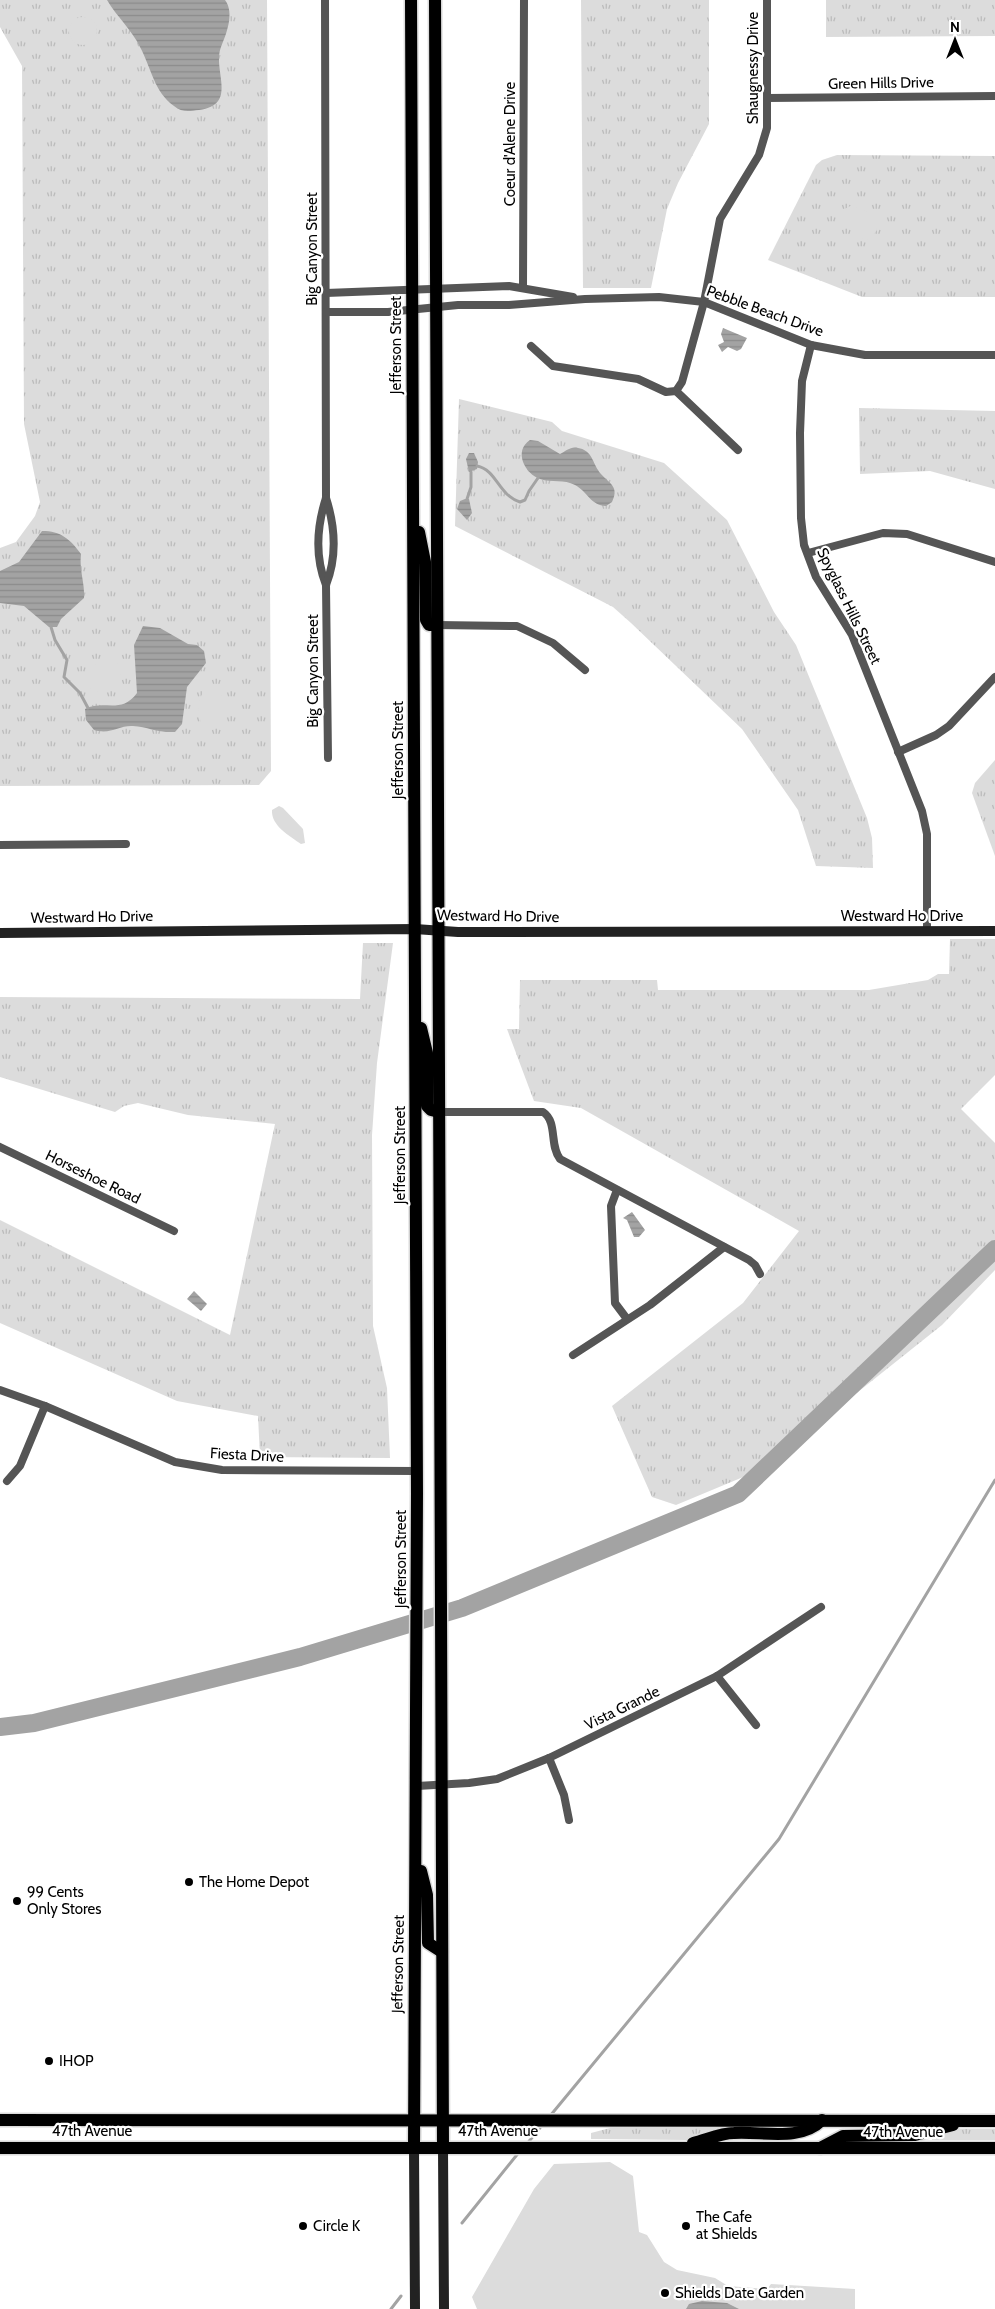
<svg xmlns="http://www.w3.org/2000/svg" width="995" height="2309" font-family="Cabin,sans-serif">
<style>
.grass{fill:url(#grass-tufts)}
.garden{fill:#dcdcdc}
.water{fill:url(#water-rules)}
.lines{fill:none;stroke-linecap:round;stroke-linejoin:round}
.stream{stroke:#a3a3a3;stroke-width:3}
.river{stroke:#a3a3a3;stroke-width:18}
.primary-casing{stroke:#dbdbdb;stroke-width:15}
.street{stroke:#555;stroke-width:8}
.secondary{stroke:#222;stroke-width:10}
.primary{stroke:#000;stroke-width:12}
.poi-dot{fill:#000;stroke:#fff;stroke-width:2}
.labels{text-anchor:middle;stroke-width:4.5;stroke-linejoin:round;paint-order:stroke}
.street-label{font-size:15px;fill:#000;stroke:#fff}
.poi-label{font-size:15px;fill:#000;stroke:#fff;text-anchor:start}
</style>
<defs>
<pattern id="grass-tufts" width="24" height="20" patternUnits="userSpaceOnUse" patternTransform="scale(1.25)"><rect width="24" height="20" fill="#dcdcdc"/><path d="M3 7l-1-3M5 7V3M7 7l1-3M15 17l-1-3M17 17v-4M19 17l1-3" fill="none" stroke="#bbb"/></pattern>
<pattern id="water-rules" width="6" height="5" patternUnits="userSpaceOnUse" patternTransform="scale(1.25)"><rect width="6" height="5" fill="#a3a3a3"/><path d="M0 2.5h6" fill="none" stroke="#8b8b8b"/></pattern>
</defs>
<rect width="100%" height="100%" fill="#fff"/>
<!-- grass -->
<g class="grass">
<path d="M0 0H267L271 771 259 785 0 786V548L16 542 35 516 40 502 24 424 22 66 0 27Z"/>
<path d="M581 0H709V124L678 183 667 209 651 288H583Z"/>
<path d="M826 0H995V36L826 37Z"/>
<path d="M837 155 995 156V297H862L768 260 816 165 822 160Z"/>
<path d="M459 399 552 422 562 431 664 463 727 520 774 612 796 645 867 818 872 838 873 868 816 866 798 810 742 729 631 623 613 607 455 526Z"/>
<path d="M859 408 995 411V489L930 471 860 474Z"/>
<path d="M995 760V856L972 793 975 783Z"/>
<path d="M950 939H995V1075L961 1109 995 1143V1270L942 1325 760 1470 676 1505 652 1497 612 1406 743 1303 799 1231 581 1108 534 1101 507 1029H519L520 980H657L658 990H869L928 980 938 974H949Z"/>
<path d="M363 943H393L377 1063 372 1135 373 1326 387 1388 390 1458 260 1457 258 1416 177 1401 0 1323V1220L230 1335 275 1124 188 1115 138 1103 124 1106 115 1112 0 1077V997L360 999Z"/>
<path d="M610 2128H716V2132L686 2140 591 2139V2133Z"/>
<path d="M960 2129H995V2140H932V2135Z"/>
</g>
<!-- garden -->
<g class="garden">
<circle cx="83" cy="31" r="14"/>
<path d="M852 205 867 212 876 220 877 230 870 239C857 242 849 229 843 219V210Z"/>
<path d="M116 662 121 666C124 689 89 704 85 676 88 662 103 663 116 662Z"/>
<path d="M210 686C222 687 224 701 225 711L218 725 208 728 201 722C195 710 198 694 210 686Z"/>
<path d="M279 806 283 808 303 829 305 843 301 844C290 836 271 826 272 810Z"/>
<path d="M610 2162 633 2176 639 2232 647 2235 664 2262 677 2270 715 2278 728 2286 767 2289 771 2284 855 2289V2309H477L472 2297 534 2189 554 2164Z"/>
</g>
<!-- water -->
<g class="water">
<path d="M107 0H225C235 13 226 35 221 47 212 70 239 105 199 110 190 111 182 113 174 106 154 92 151 67 140 47 132 30 117 17 107 0Z"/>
<path d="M723 328 747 338 741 349 737 351 728 347 722 352 718 345 724 342 721 334Z"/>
<path d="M530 440 538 441 560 454C566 451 571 446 578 448 591 450 592 460 598 470 605 482 621 484 612 502L606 506C591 506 587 491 575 485 564 479 552 483 540 479 525 474 513 451 530 440Z"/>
<path d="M469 453H474L478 462 477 469 469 472 466 459Z"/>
<path d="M465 499H469L472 513 467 520 457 509 460 501Z"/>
<path d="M42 531C61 531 70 539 81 554 79 570 85 583 84 598L61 619 57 627H49L24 606 0 603V571L19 562Z"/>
<path d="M143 626 160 628 188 644 197 645 204 651 206 663 187 687 182 724 175 732C158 733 148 727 133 726 119 725 111 735 94 730L86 720 85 709C104 699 121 715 137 693L134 645Z"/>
<path d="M632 1212 645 1230 639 1237H634L627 1220 623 1218Z"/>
<path d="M194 1291 207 1304 201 1311 187 1299Z"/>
<path d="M702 2301 727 2303 739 2309H686L689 2304Z"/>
</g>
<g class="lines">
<!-- stream -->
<g class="stream">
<path d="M477 466C497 470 498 495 520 502L525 500 529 491 538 478"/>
<path d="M467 499 471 487V472"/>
<path d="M51 627 55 640 67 660 64 677 80 693 88 708"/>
<path d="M550 2116 779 1839 995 1480"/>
<path d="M526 2145 543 2124"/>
<path d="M462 2223 520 2151"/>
<path d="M391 2309 401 2296"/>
</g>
<!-- river -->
<path class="river" d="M0 1727 34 1723 300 1657 462 1608 738 1494 995 1249"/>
<!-- primary casing -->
<g class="primary-casing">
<g id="primary">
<path d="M411 0 417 1493 414 2147"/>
<path d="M435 0 443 2148"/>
<path d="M419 532 425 562 426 620 429 625H437"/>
<path d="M421 1028 427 1053V1106L431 1110 439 1112"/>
<path d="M421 1871 427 1895 428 1943 442 1952"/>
<path d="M0 2120 995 2121"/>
<path d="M693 2143C706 2140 720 2133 734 2133 763 2131 800 2142 822 2120"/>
<path d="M0 2148H995"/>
<path d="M820 2148 843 2136 915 2135 953 2125"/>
</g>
</g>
<!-- street -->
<g class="street">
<path d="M325 0 326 498C317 526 315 557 326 585"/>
<path d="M767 98 995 96"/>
<path d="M523 288 524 0"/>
<path d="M326 293 509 286 573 297"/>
<path d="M326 312H388L458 305H509L585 299 659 297 704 302 811 345 865 355H995"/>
<path d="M811 345 802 381 800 433 801 518 804 545 816 577 852 635 922 811 927 834V931"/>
<path d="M531 346 553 366 638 379 666 392 676 391 682 382 704 302 720 219 759 155 767 128V0"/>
<path d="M676 391 738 450"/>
<path d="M326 498C335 526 337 557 326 585L328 758"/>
<path d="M808 553 883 533 907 534 995 562"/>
<path d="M437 625 517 626 553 643 585 670"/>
<path d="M898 752 936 735 949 726 995 677"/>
<path d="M0 845 126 844"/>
<path d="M439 1112H543C558 1122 549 1145 560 1159L749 1260 755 1265 760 1274"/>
<path d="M0 1147 174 1231"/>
<path d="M617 1190 611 1206 615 1303 627 1319"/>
<path d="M573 1355 650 1305 724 1247"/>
<path d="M0 1390 45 1406 175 1462 222 1470 417 1471"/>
<path d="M7 1481 20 1466 45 1406"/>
<path d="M717 1676 756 1725"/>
<path d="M549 1758 564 1795 569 1820"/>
<path d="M417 1786 469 1783 497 1779 549 1758 717 1676 821 1607"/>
</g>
<!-- secondary -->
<g class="secondary">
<path d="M0 933 415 929 458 932 995 931"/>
<path d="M414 2147 415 2309"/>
<path d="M443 2148 444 2309"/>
</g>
<!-- primary -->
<use href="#primary" class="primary"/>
</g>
<!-- markers -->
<g class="poi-dot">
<circle cx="189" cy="1882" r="5"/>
<circle cx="17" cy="1901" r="5"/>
<circle cx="49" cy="2061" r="5"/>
<circle cx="303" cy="2226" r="5"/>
<circle cx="686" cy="2226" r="5"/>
<circle cx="665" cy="2293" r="5"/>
</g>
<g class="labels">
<!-- street labels -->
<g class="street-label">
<text transform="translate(753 68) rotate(-90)" y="5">Shaugnessy Drive</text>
<text transform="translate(881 83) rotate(-1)" y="5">Green Hills Drive</text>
<text transform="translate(510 144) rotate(-90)" y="5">Coeur d'Alene Drive</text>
<text transform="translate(312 249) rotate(-90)" y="5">Big Canyon Street</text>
<text transform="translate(765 311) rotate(20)" y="5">Pebble Beach Drive</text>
<text transform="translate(396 345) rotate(-90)" y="5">Jefferson Street</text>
<text transform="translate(849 606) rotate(64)" y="5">Spyglass Hills Street</text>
<text transform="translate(313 671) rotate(-90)" y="5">Big Canyon Street</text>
<text transform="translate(398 750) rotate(-90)" y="5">Jefferson Street</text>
<text transform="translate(498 916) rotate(1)" y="5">Westward Ho Drive</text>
<text x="902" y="921">Westward Ho Drive</text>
<text transform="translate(92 917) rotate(-1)" y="5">Westward Ho Drive</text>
<text transform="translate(400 1155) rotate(-90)" y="5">Jefferson Street</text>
<text transform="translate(93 1177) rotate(26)" y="5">Horseshoe Road</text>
<text transform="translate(247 1455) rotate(3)" y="5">Fiesta Drive</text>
<text transform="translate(401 1559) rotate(-90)" y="5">Jefferson Street</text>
<text transform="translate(622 1708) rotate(-26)" y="5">Vista Grande</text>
<text transform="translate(398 1964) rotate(-89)" y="5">Jefferson Street</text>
<text x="92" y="2136">47th Avenue</text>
<text x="498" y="2136">47th Avenue</text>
<text x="903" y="2137">47th Avenue</text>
</g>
<!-- poi labels -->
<g class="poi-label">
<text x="199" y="1887">The Home Depot</text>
<text x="27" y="1897">99 Cents<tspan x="27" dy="17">Only Stores</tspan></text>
<text x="59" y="2066">IHOP</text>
<text x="696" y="2222">The Cafe<tspan x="696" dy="17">at Shields</tspan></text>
<text x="313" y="2231">Circle K</text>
<text x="675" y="2298">Shields Date Garden</text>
</g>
</g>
<!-- north arrow -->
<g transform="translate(955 40)" stroke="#ffffff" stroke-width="4" paint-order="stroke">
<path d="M0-4L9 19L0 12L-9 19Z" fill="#000000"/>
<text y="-8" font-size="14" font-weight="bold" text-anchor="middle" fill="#000000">N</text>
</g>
</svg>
